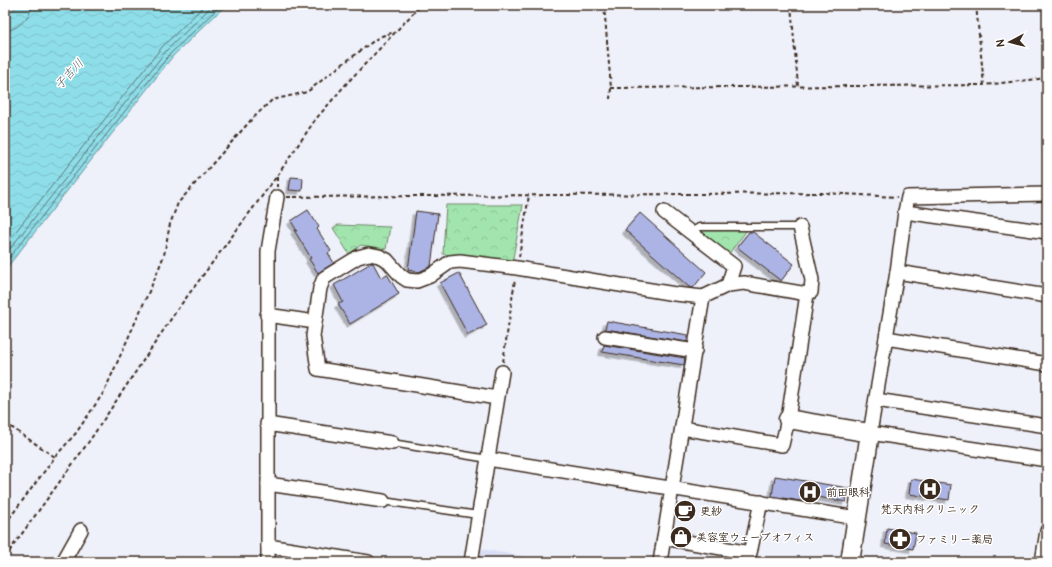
<svg xmlns="http://www.w3.org/2000/svg" width="1052" height="567" font-family="Pangolin,'Klee One',sans-serif">
<style>
.built{fill:#dadef4}
.forest{fill:url(#forest-crowns);stroke:#6e8766}
.water{fill:url(#water-waves);stroke:#6d9698}
.lines{fill:none;stroke-linecap:round;stroke-linejoin:round}
.shore{stroke:#5c7270;stroke-width:1}
.building{fill:#abb4e5;stroke:#3b2a1e;filter:url(#shadow)}
.lane-casing{stroke:#3b2a1e;stroke-width:9}
.street-casing{stroke:#3b2a1e;stroke-width:16}
.secondary-casing{stroke:#3b2a1e;stroke-width:21}
.path{stroke:#3b2a1e;stroke-width:2;stroke-dasharray:4 3;stroke-linecap:butt}
.lane{stroke:#fff;stroke-width:6}
.street{stroke:#fff;stroke-width:13}
.secondary{stroke:#fff;stroke-width:18}
.labels{text-anchor:middle;stroke-width:3;stroke-linejoin:round;paint-order:stroke}
.poi-label{font-size:11px;font-weight:bold;fill:#3b2a1e;stroke:#fff;text-anchor:start}
.water-label{font-size:12px;font-style:italic;fill:#54605b;stroke:#fff}
</style>
<defs>
<pattern id="forest-crowns" width="20" height="18" patternUnits="userSpaceOnUse"><rect width="20" height="18" fill="#a2e4ae"/><path d="M2 6a3 3 0 1 1 6 0M12 15a3 3 0 1 1 6 0" fill="none" stroke="#8cc495"/></pattern>
<pattern id="water-waves" width="16" height="10" patternUnits="userSpaceOnUse"><rect width="16" height="10" fill="#8edeea"/><path d="M0 5q4-4 8 0t8 0" fill="none" stroke="#7bbfc8"/></pattern>
<filter id="shadow"><feDropShadow dx="-3.5" dy="3.5" stdDeviation="0" flood-color="#0004"/></filter>
</defs>
<rect width="100%" height="100%" fill="#eef0fa"/>
<filter id="ink" filterUnits="userSpaceOnUse"><feTurbulence type="fractalNoise" baseFrequency=".025" numOctaves="2"/><feDisplacementMap in="SourceGraphic" scale="8" xChannelSelector="R" yChannelSelector="G"/><feConvolveMatrix kernelMatrix="1 2 1 2 8 2 1 2 1" color-interpolation-filters="sRGB"/></filter>
<g filter="url(#ink)">
<!-- built -->
<path class="built" d="M476 548 554 562H473Z"/>
<!-- forest -->
<g class="forest">
<path d="M446 205H523L512 263 443 254Z"/>
<path d="M338 225 390 227 386 249 361 245 349 254 333 228Z"/>
<path d="M699 229 747 230 728 255Z"/>
</g>
<!-- water -->
<path class="water" d="M18 5H226L173 56 5 270V17Z"/>
<g class="lines">
<!-- shore -->
<g class="shore">
<path d="M5 31C17 30 31 17 32 5"/>
<path d="M5 245 162 47 205 5"/>
<path d="M5 255 166 51 213 5"/>
<path d="M5 263 170 54 221 5"/>
</g>
</g>
<!-- building -->
<g class="building">
<path d="M291 177 303 178 302 191 289 190Z"/>
<path d="M308 210 319 227 317 229 331 251 328 253 334 263 318 273 309 259 311 258 294 230 297 231 291 221Z"/>
<path d="M416 211 438 214 431 266 419 272 408 270Z"/>
<path d="M640 213 706 272 693 288 689 287 625 230Z"/>
<path d="M749 232H753L794 264 781 281 737 247Z"/>
<path d="M371 263H373L381 278 387 274 399 294 350 324 338 304 343 302 334 285Z"/>
<path d="M459 273 487 325 468 335 440 283Z"/>
<path d="M607 321 688 335 687 342 605 329Z"/>
<path d="M604 345 685 358 684 365 602 352Z"/>
<path d="M775 476 848 488 846 502 812 496 811 503 772 496Z"/>
<path d="M911 479 951 485 949 500 909 494Z"/>
<path d="M887 528 916 533 913 549 885 544Z"/>
</g>
<g class="lines">
<!-- lane casing -->
<g class="lane-casing">
<g id="lane">
<path d="M691 232 699 227H800"/>
<path d="M392 443 488 459"/>
<path d="M383 501 478 515"/>
</g>
</g>
<!-- street casing -->
<g class="street-casing">
<g id="street">
<path d="M1047 194 908 197 905 212 897 272 870 433 1047 460"/>
<path d="M664 212 734 266 728 285"/>
<path d="M905 212 1047 232"/>
<path d="M897 272 1047 296"/>
<path d="M267 315 315 322"/>
<path d="M605 337 695 351"/>
<path d="M886 338 1047 364"/>
<path d="M497 398 318 369 313 336 320 288 324 278 358 257 369 254 379 256 387 260 401 276 407 280 417 281 430 276 450 262 460 261 517 268 675 294 703 297 728 285 744 283 807 294"/>
<path d="M876 400 1047 426"/>
<path d="M267 424 392 443"/>
<path d="M682 428 782 445 788 419 807 294 811 292 812 280 800 227"/>
<path d="M488 459 857 518"/>
<path d="M268 484 383 501"/>
<path d="M664 538 750 553 761 502"/>
<path d="M268 546 368 562"/>
<path d="M63 562 81 530"/>
<path d="M268 562V251L277 197"/>
<path d="M471 562 502 372"/>
<path d="M660 562 703 297"/>
<path d="M1042 562 1047 531"/>
</g>
</g>
<!-- secondary casing -->
<g class="secondary-casing">
<path id="secondary" d="M788 419 870 433 850 562"/>
</g>
<!-- path -->
<g class="path">
<path d="M604 5 611 88 610 99"/>
<path d="M791 5 798 86"/>
<path d="M976 5 984 85 1047 78"/>
<path d="M611 88 984 85"/>
<path d="M277 177V187"/>
<path d="M287 197 825 193 897 197"/>
<path d="M519 257 529 195"/>
<path d="M503 362 515 279"/>
<path d="M5 423 55 457"/>
<path d="M5 524 55 457 76 433 104 392 155 278 164 255 170 224 178 203 251 120 272 100 307 92 340 66 379 37 394 32"/>
<path d="M5 557 90 440 177 310 277 176 315 120 347 83 421 5"/>
</g>
<!-- lane -->
<use href="#lane" class="lane"/>
<!-- street -->
<use href="#street" class="street"/>
<!-- secondary -->
<use href="#secondary" class="secondary"/>
</g>
</g>
<!-- icons -->
<defs>
<g id="hospital-disc" transform="scale(1.15)"><circle r="9.5" fill="#3b2a1e" stroke="#fff"/><path d="M-5-5h3v3.5h4V-5h3V5h-3V1.5h-4V5h-3Z" fill="#fff"/></g>
<g id="cafe-disc" transform="scale(1.15)"><circle r="9.5" fill="#3b2a1e" stroke="#fff"/><path d="M-5.5-4.5H6V0H3Q3 3.5 0 3.5H-2.5Q-5.5 3.5-5.5 0ZM3-3.2v2h1.7v-2ZM-6 4.5H4V6H-6Z" fill="#fff"/></g>
<g id="shop-disc" transform="scale(1.15)"><circle r="9.5" fill="#3b2a1e" stroke="#fff"/><path d="M-5-2.5h2.3a2.7 3.5 0 0 1 5.4 0H5L5.5 6h-11ZM-1.5-2.5h3a1.5 2.3 0 0 0-3 0Z" fill="#fff"/></g>
<g id="pharmacy-disc" transform="scale(1.15)"><circle r="9.5" fill="#3b2a1e" stroke="#fff"/><path d="M-2-6h4v4h4v4h-4v4h-4v-4h-4v-4h4Z" fill="#fff"/></g>
</defs>
<g fill-rule="evenodd">
<use href="#hospital-disc" x="930" y="489"/>
<use href="#hospital-disc" x="810" y="492"/>
<use href="#cafe-disc" x="685" y="511"/>
<use href="#shop-disc" x="681" y="537"/>
<use href="#pharmacy-disc" x="900" y="539"/>
</g>
<g class="labels">
<!-- poi labels -->
<g class="poi-label">
<text x="826" y="496">前田眼科</text>
<text x="930" y="513" text-anchor="middle">梵天内科クリニック</text>
<text x="700" y="515">更紗</text>
<text x="696" y="541">美容室ウェーブオフィス</text>
<text x="916" y="543">ファミリー薬局</text>
</g>
<!-- water labels -->
<g class="water-label">
<text transform="translate(69 74) rotate(-47)" y="4">子吉川</text>
</g>
</g>
<!-- margin -->
<rect width="1052" height="567" fill="none" stroke="#fff" stroke-width="20"/>
<rect x="10" y="10" width="1032" height="547" fill="none" stroke="#3b2a1e" stroke-width="1.5" filter="url(#ink)"/>
<!-- north arrow -->
<g transform="translate(1010 42) rotate(263)" stroke="#ffffff" stroke-width="3" paint-order="stroke">
<path d="M0-3L7 15L0 10L-7 15Z" fill="#3b2a1e"/>
<text y="-6" font-size="11" font-weight="bold" text-anchor="middle" fill="#3b2a1e">N</text>
</g>
</svg>
